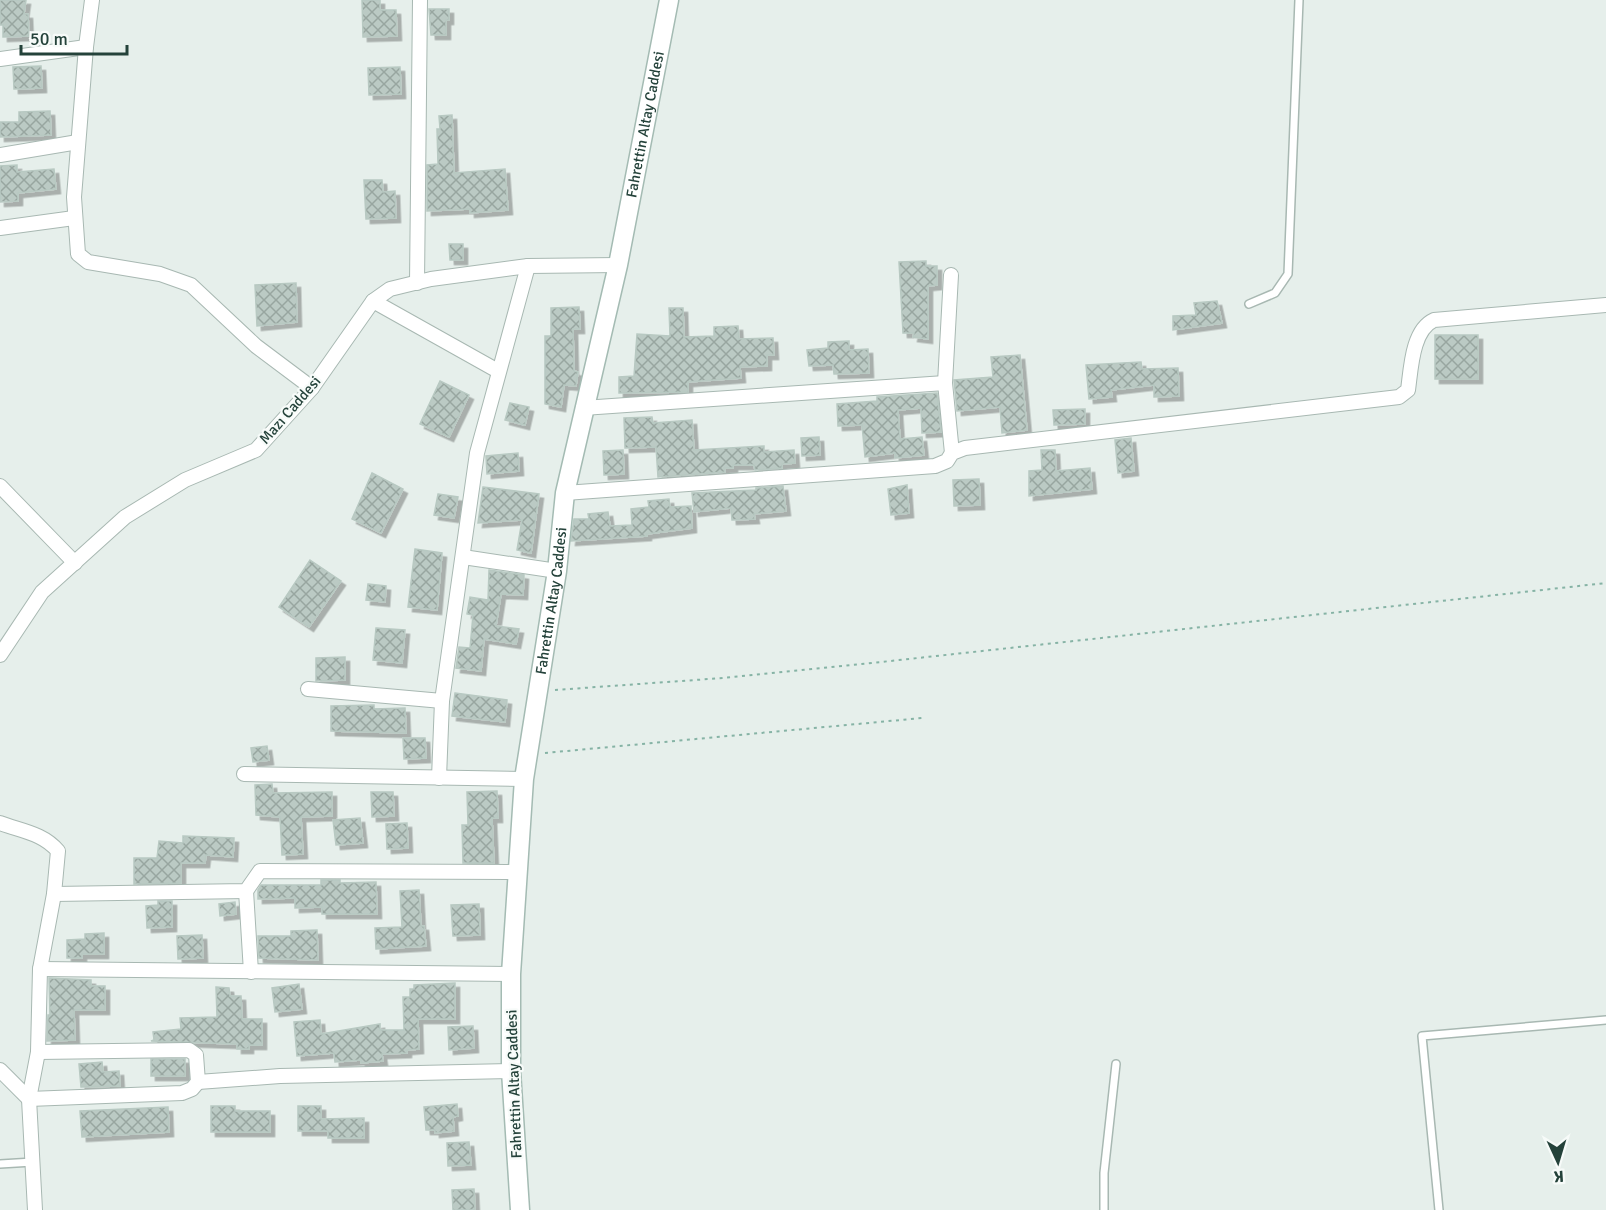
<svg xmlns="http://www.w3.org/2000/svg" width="1606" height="1210" font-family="Signika,sans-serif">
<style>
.building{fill:url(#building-cross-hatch);stroke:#b8c9c2;stroke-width:1.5;filter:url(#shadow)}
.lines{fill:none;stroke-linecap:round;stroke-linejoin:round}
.lane-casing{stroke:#a8b8b2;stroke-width:10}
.street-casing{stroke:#a8b8b2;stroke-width:16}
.secondary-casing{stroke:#a4bbb3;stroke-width:21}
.path{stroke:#86b3a5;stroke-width:2;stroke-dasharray:3 4.5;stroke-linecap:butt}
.lane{stroke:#fff;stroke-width:7}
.street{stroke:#fff;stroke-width:14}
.secondary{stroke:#fff;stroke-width:18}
.labels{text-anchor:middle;stroke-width:4.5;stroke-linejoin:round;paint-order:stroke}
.street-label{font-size:15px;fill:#24423a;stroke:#f7fbf9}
</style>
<defs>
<pattern id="building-cross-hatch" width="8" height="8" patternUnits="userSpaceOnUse" patternTransform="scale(1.5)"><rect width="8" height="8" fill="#bbcac4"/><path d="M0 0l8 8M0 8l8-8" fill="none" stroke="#98a6a0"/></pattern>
<filter id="shadow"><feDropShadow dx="4.5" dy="4.5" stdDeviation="0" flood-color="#0004"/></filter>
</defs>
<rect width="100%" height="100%" fill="#e6efeb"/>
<!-- building -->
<g class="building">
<path d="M0 0H26L24 14H28L29 36 3 37V25H0Z"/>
<path d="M362 0H380V10H396L397 36 363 37Z"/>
<path d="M429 9H449V20H446V35H431Z"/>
<path d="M41 66 42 88 14 89 13 67Z"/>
<path d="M400 67 401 94 369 95 368 68Z"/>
<path d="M50 111 51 135 0 137V122H19V112Z"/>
<path d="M452 115 454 173 505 169 508 210 470 213V209L427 211V165L438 164 437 129H440L439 116Z"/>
<path d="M17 165V172L54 169 56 189 18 193V201L0 202V166Z"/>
<path d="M364 180H382L383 192 395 191 396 218 366 219Z"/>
<path d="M449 244H463V260H450Z"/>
<path d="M926 261V266H937V285L928 286V339L913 337 914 333H903L899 262Z"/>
<path d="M296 283 297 322 257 326 255 285Z"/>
<path d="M1217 301 1222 323 1173 330V316L1196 315 1194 303Z"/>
<path d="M579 307 580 329H573L574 371 578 372 576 386 564 385 561 407 545 404V336H551V308Z"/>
<path d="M669 308H683L684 337 714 336V327L738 326 739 339 773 338 774 355H767V366L740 367 741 378 688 382V392L619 393V377L634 376 637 334 670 336Z"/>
<rect x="1435" y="335" width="43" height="44"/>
<path d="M849 341V350L868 349 869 373 834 374 833 365 809 366 807 350 828 348V342Z"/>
<path d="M1020 355 1027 430 1002 433 1000 407 957 411 954 380 993 377 991 357Z"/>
<path d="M1141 362 1142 369 1178 368 1179 396 1154 397V385L1111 390 1112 397 1089 399 1086 365Z"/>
<path d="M440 381 469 395 449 437 420 424Z"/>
<path d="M937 393 941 432 922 433 921 408 898 410 900 439 922 437 924 455 895 458V453L865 457 862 425 838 426 837 404 877 401V397Z"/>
<path d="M510 403 529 407 525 425 505 420Z"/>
<path d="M1085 409V424L1054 425 1053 410Z"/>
<path d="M652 417 653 423 692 420 694 450 764 446V452L794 450 795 463 782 464V468L755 470 754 465H733V468H724L725 472 658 477 656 447 625 448 624 418Z"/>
<path d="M819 437 820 455 802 456 801 438Z"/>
<path d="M1131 438 1134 471 1118 473 1115 440Z"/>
<path d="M623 450 624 474 604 475 603 451Z"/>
<path d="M1041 450H1055L1056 471 1090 468 1092 489 1029 496V471L1042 470Z"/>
<path d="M518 453 519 471 487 474 486 456Z"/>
<path d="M372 473 403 489 381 533 352 519Z"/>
<path d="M979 479 980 505 954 506 953 480Z"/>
<path d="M907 485 909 513 891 515 888 489Z"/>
<path d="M783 486 786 511 754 514 755 519 732 520 731 508 694 512 692 493 756 490V488Z"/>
<path d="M483 487 539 494 531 553 517 550 522 520 478 523Z"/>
<path d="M438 494 458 497 454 518 434 515Z"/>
<path d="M669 499 670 507 691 506 692 528 647 534V536L571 541 574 519H589L588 514 608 512 610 526 632 525 631 509 649 507 648 501Z"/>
<path d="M415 549 442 553 437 610 408 607Z"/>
<path d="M310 560 341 581 309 627 279 607Z"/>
<path d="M489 570 524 575 523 595 501 594 496 626 519 629 516 644 484 639 481 671 456 668 459 647 470 648 473 615 467 614 470 597 488 600Z"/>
<path d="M368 584 386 586 385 602 366 600Z"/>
<path d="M376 628 405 630 402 663 373 660Z"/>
<path d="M345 657V680L316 681V658Z"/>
<path d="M455 693 507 700 505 722 452 716Z"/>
<path d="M374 705V709L405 708 406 733 331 731V706Z"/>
<path d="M403 738H425L426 758 404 759Z"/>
<path d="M267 746 269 760 253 762 251 748Z"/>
<path d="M272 784 273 793 332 792V816L301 817 303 854 282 855 280 817 256 815 255 785Z"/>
<path d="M497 791 498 818H492L494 863H463L462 825H468L467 792Z"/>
<path d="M371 792H393L394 816 372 817Z"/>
<path d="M360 818 363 843 336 845 333 820Z"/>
<path d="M407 823 408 848 387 849 386 824Z"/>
<path d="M183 836 234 838 233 857 206 855 205 863H181V883L134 884V858H157L159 841 183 843Z"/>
<path d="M321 880H340V883L376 882 377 914H322V907L295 908V898L258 899V890L261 885H321Z"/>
<path d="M419 890 421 926H424L426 946 376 949 375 928 402 927 400 891Z"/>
<path d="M158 901H172V927L147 928 146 906 158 905Z"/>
<path d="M235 902 236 914 220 916 219 904Z"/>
<path d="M479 904 480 935 453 936 451 905Z"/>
<path d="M317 930 318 960 259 958 258 936H291V931Z"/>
<path d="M104 933V954H82V958H67V940L85 939V934Z"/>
<path d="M202 935 203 958 178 959 177 936Z"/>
<path d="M49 978 91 980V986H105V1010H74L75 1040 47 1041 48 1015H50Z"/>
<path d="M455 983V1019H418L419 1049 407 1050V1053L382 1054 383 1061 361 1063V1060L335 1062 334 1053 297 1056 294 1022 320 1020 321 1034 380 1024V1030H404L403 997H410V989H414V985Z"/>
<path d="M299 984 302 1009 275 1012 272 988Z"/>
<path d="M216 987 229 988 230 996H241L242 1019H262V1045H249V1049H237V1044L151 1041 154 1040 153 1032 181 1029 180 1018 217 1017Z"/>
<path d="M473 1026 474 1048 449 1050 448 1027Z"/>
<rect x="151" y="1059" width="34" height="17"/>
<path d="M102 1062 103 1072 119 1071 120 1086 81 1087 79 1064Z"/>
<path d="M457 1104 458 1116 453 1117 454 1131 435 1133V1130H426L424 1107Z"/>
<path d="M211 1106H235V1111H270V1132H211Z"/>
<path d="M298 1106H321V1119L364 1118V1138H328V1131H298Z"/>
<path d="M168 1107 169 1132 82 1137 80 1111Z"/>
<path d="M469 1142 471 1165 448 1166 447 1143Z"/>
<path d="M474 1189 475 1210H453L452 1190Z"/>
</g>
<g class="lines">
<!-- lane casing -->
<g class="lane-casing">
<g id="lane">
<path d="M1249 304 1275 293 1288 274 1299 0"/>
<path d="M0 1164 33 1162"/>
<path d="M1104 1210V1173L1116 1064"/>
<path d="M1439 1210 1422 1036 1606 1020"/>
</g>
</g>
<!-- street casing -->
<g class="street-casing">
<g id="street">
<path d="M86 47 92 0"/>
<path d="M0 59 86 47 74 197 78 254 88 262 160 274 191 285 256 346 312 388"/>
<path d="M0 155 78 142"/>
<path d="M0 228 74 218"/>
<path d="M951 275 945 383 952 453"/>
<path d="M417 283 420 0"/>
<path d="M373 301 498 371"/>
<path d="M583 408 945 383"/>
<path d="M0 486 75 563"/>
<path d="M565 493 935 466 947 461 952 453 965 448 1399 397 1408 390C1411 369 1412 330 1434 320L1606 305"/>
<path d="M463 557 557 571"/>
<path d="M0 655 42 592 125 517 185 480 256 450 312 388 373 301 390 289 431 279 528 266 618 265"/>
<path d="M308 689 442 701"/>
<path d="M244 774 524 779"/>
<path d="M439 778 442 701 477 453 528 266"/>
<path d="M0 823C21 831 43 833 58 851L54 894 40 969 38 1052 29 1099 35 1210"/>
<path d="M246 891 251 972"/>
<path d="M54 894 246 891 260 871 516 872"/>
<path d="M40 969 511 974"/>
<path d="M0 1070 29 1099 182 1093 192 1089 198 1082 196 1055 189 1050 38 1052"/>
<path d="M198 1082 280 1076 511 1071"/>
</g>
</g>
<!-- secondary casing -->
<g class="secondary-casing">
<g id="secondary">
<path id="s1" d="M520 1210 511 1071V974L524 779 557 571 565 493 618 265 669 0"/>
</g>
</g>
<!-- path -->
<g class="path">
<path d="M555 690 723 678 881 662 1606 583"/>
<path d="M545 753 922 718"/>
</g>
<!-- lane -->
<use href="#lane" class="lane"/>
<!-- street -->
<use href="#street" class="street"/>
<!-- secondary -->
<use href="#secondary" class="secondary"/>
</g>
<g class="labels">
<!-- street labels -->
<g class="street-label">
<text dy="5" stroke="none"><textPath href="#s1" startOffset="1098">Fahrettin Altay Caddesi</textPath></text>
<text transform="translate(290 410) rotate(-49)" y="5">Mazı Caddesi</text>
<text dy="5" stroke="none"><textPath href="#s1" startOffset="612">Fahrettin Altay Caddesi</textPath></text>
<text transform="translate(514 1084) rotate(-92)" y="5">Fahrettin Altay Caddesi</text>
</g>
</g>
<!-- north arrow -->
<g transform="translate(1558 1162) rotate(176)" stroke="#f7fbf9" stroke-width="4.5" paint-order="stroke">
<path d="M0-4.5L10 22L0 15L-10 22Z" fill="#24423a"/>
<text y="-9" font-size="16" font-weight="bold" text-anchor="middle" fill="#24423a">K</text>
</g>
<!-- scale -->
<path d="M21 45v9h106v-9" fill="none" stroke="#24423a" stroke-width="3"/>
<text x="30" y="45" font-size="18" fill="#24423a" stroke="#f7fbf9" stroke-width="4.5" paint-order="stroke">50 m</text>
</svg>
